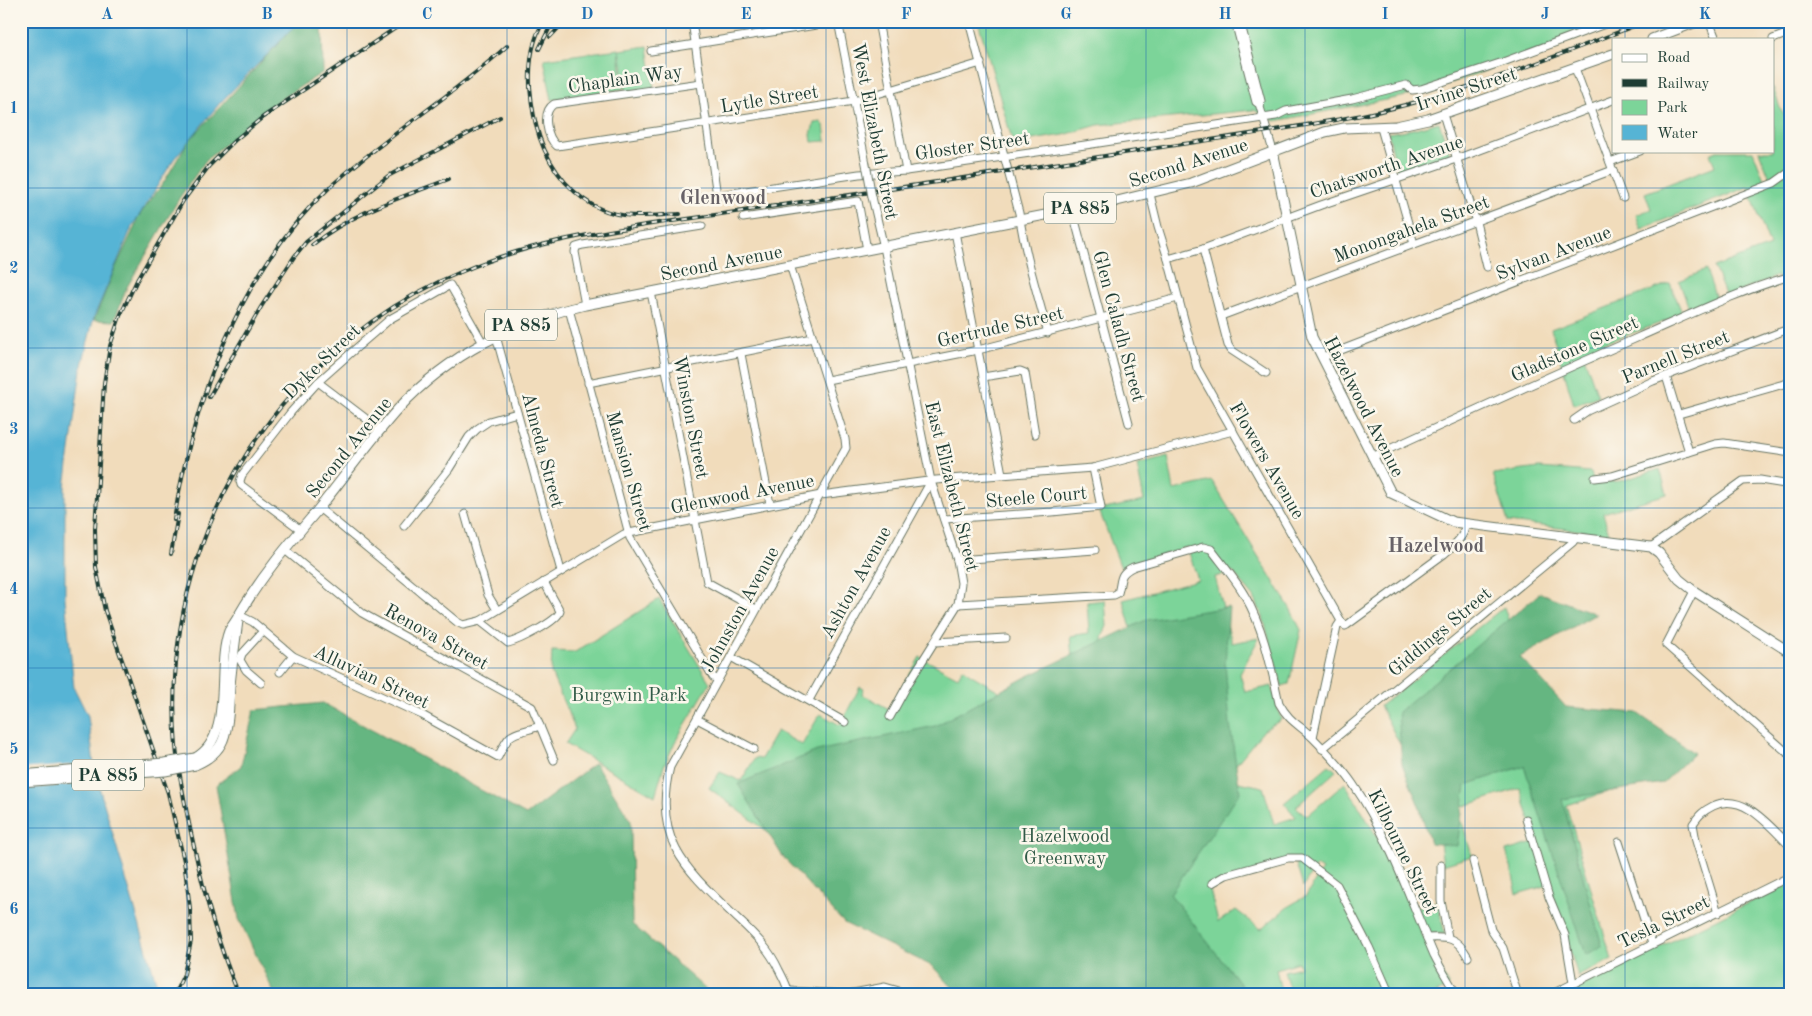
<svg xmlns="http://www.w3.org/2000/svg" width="1812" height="1016" font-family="'Old Standard TT',serif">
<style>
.green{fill:#7cd499;stroke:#4e8866;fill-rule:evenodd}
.forest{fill:#65b681;stroke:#427a5a}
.water{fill:#56b4d5;stroke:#3a7884}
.pier{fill:#f1dcbb}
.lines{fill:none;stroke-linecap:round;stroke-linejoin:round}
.minor-casing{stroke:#687563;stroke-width:9}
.major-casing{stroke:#687563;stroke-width:11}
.minor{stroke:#fff;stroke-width:7}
.major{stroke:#fff;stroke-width:9}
.rail-casing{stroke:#1f3d34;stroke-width:4}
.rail{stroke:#fbf7ec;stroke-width:2;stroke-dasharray:5.5;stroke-linecap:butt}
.minor-bridge-casing{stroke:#687563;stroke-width:9;stroke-linecap:butt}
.major-bridge-casing{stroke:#687563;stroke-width:11;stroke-linecap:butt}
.minor-bridge{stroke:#fff;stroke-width:7}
.major-bridge{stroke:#fff;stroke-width:9}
.grid{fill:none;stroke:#1f6fb2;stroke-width:1;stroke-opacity:0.55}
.labels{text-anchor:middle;stroke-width:5;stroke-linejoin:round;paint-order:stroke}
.shield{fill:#fbf7ec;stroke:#61756b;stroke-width:1}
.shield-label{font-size:18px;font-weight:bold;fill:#1f3d34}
.street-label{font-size:19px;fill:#1f3d34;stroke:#fbf7ec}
.park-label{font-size:19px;fill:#325b48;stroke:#fbf7ec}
.neighbourhood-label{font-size:20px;font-weight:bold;fill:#676267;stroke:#fbf7ec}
.neatline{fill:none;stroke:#1f6fb2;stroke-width:2}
.grid-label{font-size:16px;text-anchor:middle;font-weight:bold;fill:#1f6fb2}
</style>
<rect width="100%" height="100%" fill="#fbf7ec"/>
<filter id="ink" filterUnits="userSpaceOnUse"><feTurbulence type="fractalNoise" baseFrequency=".02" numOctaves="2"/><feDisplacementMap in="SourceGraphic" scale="10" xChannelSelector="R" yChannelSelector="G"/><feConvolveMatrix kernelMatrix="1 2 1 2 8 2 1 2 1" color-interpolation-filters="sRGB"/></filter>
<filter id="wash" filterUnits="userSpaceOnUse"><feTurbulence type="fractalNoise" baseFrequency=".0096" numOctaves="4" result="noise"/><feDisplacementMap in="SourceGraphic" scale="20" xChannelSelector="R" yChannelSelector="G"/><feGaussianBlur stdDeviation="1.12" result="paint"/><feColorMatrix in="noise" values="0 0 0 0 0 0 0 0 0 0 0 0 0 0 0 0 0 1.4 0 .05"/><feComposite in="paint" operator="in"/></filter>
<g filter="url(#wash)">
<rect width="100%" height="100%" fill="#f1dcbb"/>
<!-- green -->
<g class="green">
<path d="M978 21H1626L1422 93 1275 121 1254 110 1098 125 1064 135 1013 143Z"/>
<path d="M648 46 654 88 626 92 620 50Z"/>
<path d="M619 49 623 89 552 100 544 59Z"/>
<path d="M1773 87 1780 108 1787 118V140L1791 145V309L1777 276 1726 297 1714 267 1770 246 1748 187 1641 229 1636 215 1651 209 1645 193 1715 166 1710 154 1717 151H1753L1765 182 1771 180 1759 151H1773Z"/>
<path d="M821 122 824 125 826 141 812 142 811 135 814 123Z"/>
<path d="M1439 122 1450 155 1398 172 1388 133 1413 129Z"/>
<path d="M1706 270 1717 301 1690 311 1679 281Z"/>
<path d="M1670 283 1683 315 1598 345 1599 351 1584 356 1598 396 1574 405 1551 329Z"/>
<path d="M1168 457 1174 490 1212 481 1290 608 1301 630 1289 684 1282 686 1263 617 1254 597 1233 572 1215 577 1232 643 1259 638 1240 674 1245 692 1272 686 1281 720 1264 730 1224 779 1263 787 1274 824 1296 817 1284 803 1329 765 1336 771 1296 807 1307 816 1345 783 1376 835 1412 909 1437 901 1445 934 1421 933 1449 986 1433 995H1291L1284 971 1300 967 1298 962 1276 969 1282 995H987L709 788 720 772 741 781 755 758 761 759 777 731 802 745 820 714 840 725 860 687 864 689 862 694 889 709 920 657 958 677 963 668 970 674 1021 704 1075 690 1070 636 1089 633 1087 602 1105 600 1107 626 1102 638 1104 680 1143 671 1123 600 1198 580 1187 547 1121 568 1099 510 1144 501 1137 465ZM1295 860 1303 887 1316 866 1322 870 1306 896 1289 906 1261 929 1236 910 1218 922 1209 886 1281 862Z"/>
<path d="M1539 468 1591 472 1594 483 1621 481 1660 469 1667 494 1603 513 1609 534 1508 522 1493 474Z"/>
<path d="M659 599 710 683 675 742 664 766 655 796 565 744 575 729 551 673 552 651 575 652Z"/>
<path d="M1504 607 1559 776 1643 781 1566 805 1612 960 1578 976 1549 885 1517 894 1511 867 1506 851 1537 842 1520 788 1458 808 1472 856 1443 865 1436 813 1380 706Z"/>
<path d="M1791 882V995H1563Z"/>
</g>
<!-- forest -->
<g class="forest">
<path d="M299 21H322L323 72 269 107 206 160 180 197 127 287 114 321 94 320 114 271 137 222 136 220 164 182 187 143Z"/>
<path d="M1540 593 1596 614 1520 657 1566 707 1637 713 1694 753 1663 783 1562 799 1602 946 1586 955 1524 766 1466 785 1457 846 1430 843 1419 806 1402 764 1398 712Z"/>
<path d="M1229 607 1225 663 1230 725 1240 792 1170 894 1249 995H960L932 966 844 923 783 857 738 784 817 751 935 726 1026 677 1146 620Z"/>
<path d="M323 703 526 815 595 763 631 821 632 924 712 995H275L239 919 216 785 241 766 254 710Z"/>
</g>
<!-- water -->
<path class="water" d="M21 21H300L220 103 174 159 132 227 94 317 81 369 65 487V598L74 688 88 716 95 773 160 995H21Z"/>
<!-- pier -->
<path class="pier" d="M96 763 100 782 21 789V769Z"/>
</g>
<g filter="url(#ink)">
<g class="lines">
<!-- minor casing -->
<g class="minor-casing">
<g id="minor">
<path d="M692 21 717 196"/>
<path d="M838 21 867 169"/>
<path d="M878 21 906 171"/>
<path d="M969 21 1019 213C1025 254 1037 293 1048 333"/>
<path d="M1235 21 1256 102 1260 105"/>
<path d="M1240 21 1261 101 1260 107 1273 151"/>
<path d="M1709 21 1716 39"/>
<path d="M1773 39 1791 32"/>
<path d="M651 51 842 21"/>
<path d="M1575 68 1623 198"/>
<path d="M701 83 554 104C541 112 547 138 557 146L854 101 981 63"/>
<path d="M1443 114 1476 222 1487 267"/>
<path d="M1381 128 1414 244"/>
<path d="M1610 162 1640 151"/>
<path d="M1150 194 1158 227 1168 259 1197 368 1341 621 1337 627 1313 737"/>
<path d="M872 197 885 252 931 481 957 560 961 583 958 604 908 684 890 717"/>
<path d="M686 200 859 174 906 171 1092 144 1276 116 1286 111 1352 99 1406 85 1412 90 1421 89 1503 62 1613 21"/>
<path d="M1072 209 1129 423"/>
<path d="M743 218 858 201 867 250"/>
<path d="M955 232 1002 474"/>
<path d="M1203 249 1228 345 1231 350 1266 373"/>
<path d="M1168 259 1203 249 1321 205 1456 159 1613 100"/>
<path d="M651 292 707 582 756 609"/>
<path d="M585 305 575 252 576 247 583 245 702 226"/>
<path d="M569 309 630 538 713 677 718 680"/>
<path d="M1221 316 1613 170"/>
<path d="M496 336 561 571"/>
<path d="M741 354 770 504"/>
<path d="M1323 357 1774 183 1791 171"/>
<path d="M1666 376 1689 452"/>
<path d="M983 377 1020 371 1025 373 1035 434"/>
<path d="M827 380 978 350 1178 298"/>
<path d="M318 382 381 430"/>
<path d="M588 383 813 338"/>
<path d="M1679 414 1791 382"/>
<path d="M1574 420 1587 411 1653 381 1791 328"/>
<path d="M1372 457C1461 416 1550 376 1639 337 1687 316 1741 290 1791 276"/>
<path d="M1595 478 1612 476 1715 444 1724 443 1791 453"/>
<path d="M319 508 457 622 463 625 480 621 624 534 821 495 936 480 1093 468 1233 431"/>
<path d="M465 514 488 595 497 610"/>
<path d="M944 519 1052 512 1101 507 1093 468"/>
<path d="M404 526 449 469 469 437 477 429 489 421 517 413"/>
<path d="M301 530 241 485 240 481 242 475 291 412 318 382 354 350 390 319 450 285 483 343"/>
<path d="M1651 547 1743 481 1760 480 1791 485"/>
<path d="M285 550 362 613 532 707 554 760"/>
<path d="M957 560 1095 550"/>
<path d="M1694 591 1666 645 1791 756"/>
<path d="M958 604 1114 595 1118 593C1122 580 1118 574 1133 567L1203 547 1211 549C1223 565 1236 580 1245 596 1264 629 1271 667 1279 703 1290 723 1299 724 1313 738 1325 750 1344 771 1353 784 1389 836 1409 897 1434 955 1441 969 1449 982 1457 995"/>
<path d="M239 615 253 622 293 656 422 715 498 757C512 728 511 736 540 726"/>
<path d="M480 621 508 643C520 640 558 621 560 611L544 582"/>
<path d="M1341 621 1345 626 1347 625 1444 554C1452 547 1466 536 1465 524"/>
<path d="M935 642 1006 638"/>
<path d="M731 657 845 722"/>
<path d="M280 672 293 656"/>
<path d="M261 683 246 670 240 660 242 654 263 631"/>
<path d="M809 700 931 481"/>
<path d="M697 719 754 749"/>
<path d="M1322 749 1573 542 1576 537"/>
<path d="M1526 819 1549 897 1565 935 1573 983"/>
<path d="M1619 842 1652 944"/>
<path d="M1473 861 1491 930 1503 948 1518 995"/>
<path d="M1441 865V901L1448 937"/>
<path d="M1212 883 1226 875 1288 858H1302L1337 885 1369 947 1390 995"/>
<path d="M1718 913 1696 841 1693 824C1699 815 1703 811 1713 806 1744 791 1771 828 1791 847"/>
<path d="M1427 938C1449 937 1457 937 1468 957"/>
<path d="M789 991 848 994 885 987 899 991 902 995"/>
<path d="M789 995C788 986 783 978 779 970 770 950 755 935 739 920 689 872 651 843 670 767L846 448 845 439 790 265"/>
<path d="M1550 995 1791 876"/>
</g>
</g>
<!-- major casing -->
<g class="major-casing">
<g id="major">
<path d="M1652 39 1699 21"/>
<path d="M1273 151 1312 337 1391 493 1453 522 1651 547 1659 553 1679 579 1694 591 1791 653"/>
<path d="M195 758C235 737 215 668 229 631 232 626 236 621 239 615 260 578 288 545 316 512 344 478 369 441 399 408 448 355 515 321 585 305L1117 201 1191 183 1325 132 1344 128 1396 126 1428 119 1613 54"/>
<path d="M195 765C207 760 218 752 223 740 229 724 229 703 230 686 232 664 235 643 238 621"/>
</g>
</g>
<!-- minor -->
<use href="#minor" class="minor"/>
<!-- major -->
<use href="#major" class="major"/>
<!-- rail casing -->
<g class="rail-casing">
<g id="rail">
<path d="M544 21C531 41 529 64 530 87 533 123 541 154 565 182 575 193 586 203 601 209 625 220 654 215 680 214"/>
<path d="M550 37 565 21"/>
<path d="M539 49 553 21"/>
<path d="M312 245C351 213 402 197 449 179"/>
<path d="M209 397 261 307 294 257 306 242 388 176 500 117"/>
<path d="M174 520C193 402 239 271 330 187 386 136 451 97 507 46"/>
<path d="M171 554 178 514"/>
<path d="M174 995 184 974 191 941 190 908 184 861 168 793 105 611 96 567 95 529 104 383 110 346 120 316 137 280 183 201 209 166 235 140 263 117 406 21"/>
<path d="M239 995C218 945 204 894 193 842 186 810 179 778 176 746 165 617 206 490 292 394 339 341 397 298 463 271 523 245 588 234 652 224 702 217 751 210 801 202 915 186 1029 168 1143 150 1216 139 1290 129 1362 115 1460 95 1554 57 1647 21"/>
</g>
</g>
<!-- rail -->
<use href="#rail" class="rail"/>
<!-- minor-bridge casing -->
<g class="minor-bridge-casing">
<path id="minor-bridge" d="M867 169 872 197"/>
</g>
<!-- major-bridge casing -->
<g class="major-bridge-casing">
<g id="major-bridge">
<path d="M21 775 164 763 195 758"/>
<path d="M21 782 165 771 195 765"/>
</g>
</g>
<!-- minor-bridge -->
<use href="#minor-bridge" class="minor-bridge"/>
<!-- major-bridge -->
<use href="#major-bridge" class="major-bridge"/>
</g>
</g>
<!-- grid -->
<path class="grid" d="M187 21V995M347 21V995M507 21V995M666 21V995M826 21V995M986 21V995M1146 21V995M1305 21V995M1465 21V995M1625 21V39M1625 151V995M21 188H1791M21 348H1791M21 508H1791M21 668H1791M21 828H1791"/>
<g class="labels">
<!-- shield labels -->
<g class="shield">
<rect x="1044" y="192.5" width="72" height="31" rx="4"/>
<rect x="485" y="309.5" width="72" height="31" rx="4"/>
<rect x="72" y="759.5" width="72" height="31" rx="4"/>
</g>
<g class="shield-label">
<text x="1080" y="214">PA 885</text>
<text x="521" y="331">PA 885</text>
<text x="108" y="781">PA 885</text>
</g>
<!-- street labels -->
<g class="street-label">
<text transform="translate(625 78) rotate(-8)" y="7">Chaplain Way</text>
<text transform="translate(1466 88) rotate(-18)" y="7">Irvine Street</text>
<text transform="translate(769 98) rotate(-9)" y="7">Lytle Street</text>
<text transform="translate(876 131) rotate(79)" y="7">West Elizabeth Street</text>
<text transform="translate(972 145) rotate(-8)" y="7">Gloster Street</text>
<text transform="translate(1188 162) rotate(-18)" y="7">Second Avenue</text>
<text transform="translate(1386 166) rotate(-19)" y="7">Chatsworth Avenue</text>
<text transform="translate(1411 228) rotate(-20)" y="7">Monongahela Street</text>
<text transform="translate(1553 252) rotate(-21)" y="7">Sylvan Avenue</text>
<text transform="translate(721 262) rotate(-11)" y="7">Second Avenue</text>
<text transform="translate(1000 326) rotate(-13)" y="7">Gertrude Street</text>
<text transform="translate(1120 326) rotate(75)" y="7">Glen Caladh Street</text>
<text transform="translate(1574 348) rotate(-24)" y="7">Gladstone Street</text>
<text transform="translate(1675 356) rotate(-22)" y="7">Parnell Street</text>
<text transform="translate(321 361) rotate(-44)" y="7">Dyke Street</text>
<text transform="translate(1365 406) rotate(63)" y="7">Hazelwood Avenue</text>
<text transform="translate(692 417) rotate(79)" y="7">Winston Street</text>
<text transform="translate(348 447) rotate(-51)" y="7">Second Avenue</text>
<text transform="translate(544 450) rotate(75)" y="7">Almeda Street</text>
<text transform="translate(1268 460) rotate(60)" y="7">Flowers Avenue</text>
<text transform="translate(630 471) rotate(74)" y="7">Mansion Street</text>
<text transform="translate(953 486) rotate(76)" y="7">East Elizabeth Street</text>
<text transform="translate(742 493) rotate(-11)" y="7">Glenwood Avenue</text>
<text transform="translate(1036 496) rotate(-5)" y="7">Steele Court</text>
<text transform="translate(855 582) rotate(-61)" y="7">Ashton Avenue</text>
<text transform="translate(739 609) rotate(-61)" y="7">Johnston Avenue</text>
<text transform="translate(1439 631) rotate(-40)" y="7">Giddings Street</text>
<text transform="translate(437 636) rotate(29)" y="7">Renova Street</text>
<text transform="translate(372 676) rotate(25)" y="7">Alluvian Street</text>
<text transform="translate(1404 851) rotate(64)" y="7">Kilbourne Street</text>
<text transform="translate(1663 921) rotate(-26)" y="7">Tesla Street</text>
</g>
<!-- park labels -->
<g class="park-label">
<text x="629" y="701">Burgwin Park</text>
<text x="1065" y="842">Hazelwood<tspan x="1065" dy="22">Greenway</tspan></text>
</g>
<!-- neighbourhood labels -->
<g class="neighbourhood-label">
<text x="723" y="204">Glenwood</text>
<text x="1436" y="552">Hazelwood</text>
</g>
</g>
<!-- margin -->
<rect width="1812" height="1016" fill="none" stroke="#fbf7ec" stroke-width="55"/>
<!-- legend -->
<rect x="1612" y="38" width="162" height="115" fill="#fbf7ec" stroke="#a3ada2"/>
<rect x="1622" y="54" width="25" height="8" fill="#ffffff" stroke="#a3ada2"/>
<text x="1657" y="62" font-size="15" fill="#1f3d34">Road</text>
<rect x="1622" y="79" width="25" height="8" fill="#1f3d34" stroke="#a3ada2"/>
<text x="1657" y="88" font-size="15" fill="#1f3d34">Railway</text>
<rect x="1622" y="100" width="25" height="15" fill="#7cd499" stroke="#a3ada2"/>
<text x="1657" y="112" font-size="15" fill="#1f3d34">Park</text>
<rect x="1622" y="125" width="25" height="15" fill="#56b4d5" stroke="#a3ada2"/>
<text x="1657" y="138" font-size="15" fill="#1f3d34">Water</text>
<rect x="28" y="28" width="1756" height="960" class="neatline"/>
<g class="grid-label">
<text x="107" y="19">A</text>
<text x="267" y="19">B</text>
<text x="427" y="19">C</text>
<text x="587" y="19">D</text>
<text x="746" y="19">E</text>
<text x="906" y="19">F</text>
<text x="1066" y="19">G</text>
<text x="1225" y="19">H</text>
<text x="1385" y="19">I</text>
<text x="1545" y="19">J</text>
<text x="1705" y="19">K</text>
<text x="14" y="113">1</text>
<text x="14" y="273">2</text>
<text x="14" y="434">3</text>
<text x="14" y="594">4</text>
<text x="14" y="754">5</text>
<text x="14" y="914">6</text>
</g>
</svg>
